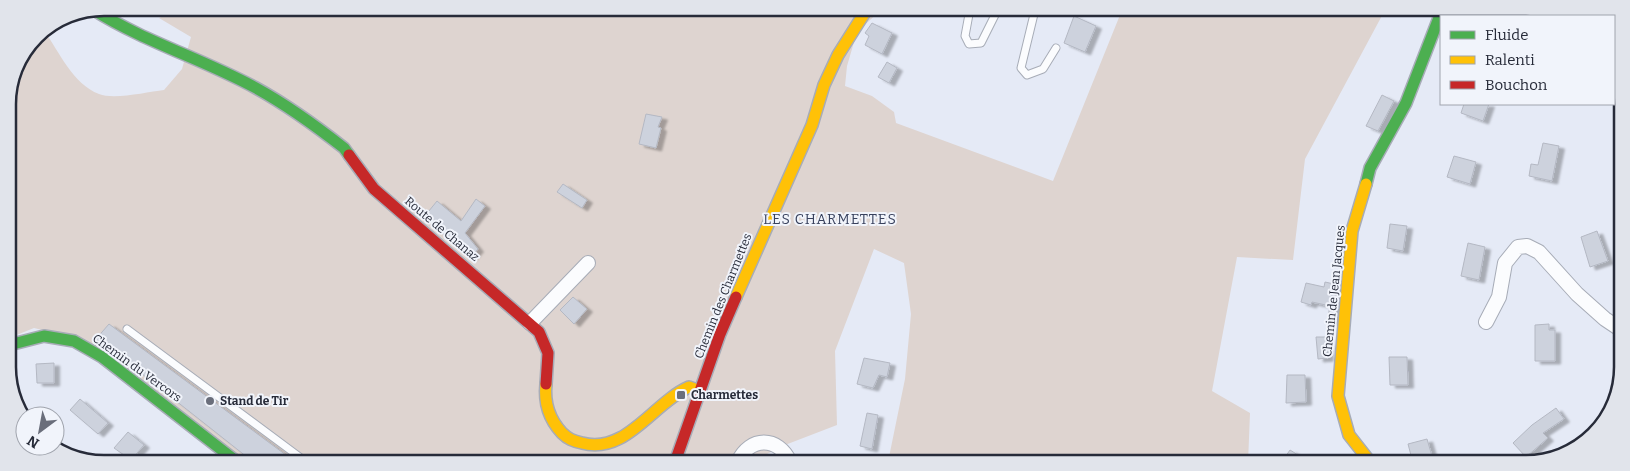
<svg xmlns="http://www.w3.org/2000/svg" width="1630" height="471" font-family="Bitter,serif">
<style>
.green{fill:#ded4d0}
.building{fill:#cdd2dd;stroke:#b4b8c3;filter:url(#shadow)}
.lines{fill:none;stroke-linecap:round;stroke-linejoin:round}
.lane-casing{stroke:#a7acb7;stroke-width:9}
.street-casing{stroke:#a7acb7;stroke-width:16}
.fast-casing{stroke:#a7acb7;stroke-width:14}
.slow-casing{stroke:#a7acb7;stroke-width:14}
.jam-casing{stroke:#a7acb7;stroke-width:14}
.lane{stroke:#fbfcfe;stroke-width:7}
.street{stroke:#fbfcfe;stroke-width:14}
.fast{stroke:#4caf50;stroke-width:11}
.slow{stroke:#ffc107;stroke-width:11}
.jam{stroke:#c62828;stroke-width:11}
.poi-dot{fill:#6a6e7b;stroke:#f1f4fb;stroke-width:2}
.labels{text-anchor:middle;stroke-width:4;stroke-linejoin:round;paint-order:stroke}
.street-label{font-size:12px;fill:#272b39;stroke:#f1f4fb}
.poi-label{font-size:12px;font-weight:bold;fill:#272b39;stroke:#f1f4fb;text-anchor:start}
.neighbourhood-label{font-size:14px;letter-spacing:1px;fill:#38415d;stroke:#f1f4fb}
.rim{fill:none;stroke:#272b39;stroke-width:2.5}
</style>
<defs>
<filter id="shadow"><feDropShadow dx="5.5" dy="3" stdDeviation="1" flood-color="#0004"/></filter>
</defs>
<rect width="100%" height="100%" fill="#e5eaf6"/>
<!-- green -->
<path class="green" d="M181 8 882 9 857 32 847 66 845 86 872 96 894 112 896 123 1053 181 1122 10H1171L1185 17 1190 10H1385L1305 159 1293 260 1237 257 1212 391 1250 413 1248 463 888 462 905 379 911 314 904 263 874 249 835 351 837 425 785 445 751 462 239 461 59 334 34 328 9 338 8 98 36 36 44 30C59 52 73 84 99 94 114 100 147 92 164 90L182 69 191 37 159 18Z"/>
<!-- building -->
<g class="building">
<path d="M1074 16 1096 26 1085 52 1064 43Z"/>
<path d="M872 23 892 33 882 54 865 45 869 36 865 33Z"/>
<path d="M887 62 897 68 889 83 878 77Z"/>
<path d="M1382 95 1394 101 1378 131 1366 126Z"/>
<path d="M1464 104H1489L1483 121 1461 113Z"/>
<path d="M646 114 662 117 658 127 661 128 656 148 639 144Z"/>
<path d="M1543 143 1559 146 1552 181 1529 176 1531 164 1538 165Z"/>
<path d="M1454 156 1476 162 1470 184 1447 177Z"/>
<path d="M563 184 587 200 582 208 557 192Z"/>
<path d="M476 199 485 206 465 233 478 249 470 258 424 217 437 201 461 221Z"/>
<path d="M1390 224 1407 226 1403 251 1387 248Z"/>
<path d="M1597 231 1608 261 1590 267 1581 237Z"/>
<path d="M1468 243 1485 247 1479 280 1461 276Z"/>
<path d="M1325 282 1334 284 1336 282 1333 321 1327 322 1330 306 1312 302 1311 305 1301 302 1306 283 1324 287Z"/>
<path d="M573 297 587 309 574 324 560 310Z"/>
<path d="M109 324 294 461H252L109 348 95 340Z"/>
<path d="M1549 324V330H1555V361H1535V325Z"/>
<path d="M1316 337H1327L1328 358 1318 359Z"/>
<path d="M1389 357H1407L1408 385H1390Z"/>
<path d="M864 358 890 363 887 377 879 375 873 388 857 384Z"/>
<path d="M54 363V383H37L36 364Z"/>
<path d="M1287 375H1305L1306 402 1286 403Z"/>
<path d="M80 399 108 423 98 434 70 410Z"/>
<path d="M1556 408 1564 419 1543 433 1548 438 1526 457 1513 443 1532 425Z"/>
<path d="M867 413 878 415 872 449 860 446Z"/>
<path d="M128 432 144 445 131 460 114 448Z"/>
<path d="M1427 439 1434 463H1417L1416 458 1412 459 1408 444Z"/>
<path d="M1290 450 1311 463H1281Z"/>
</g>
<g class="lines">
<!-- lane casing -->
<g class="lane-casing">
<g id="lane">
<path d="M970 9 965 36 969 44 981 43 998 9"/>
<path d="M1035 10 1021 68 1027 75 1043 69 1056 48"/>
<path d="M127 329 305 461"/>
</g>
</g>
<!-- street casing -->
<g class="street-casing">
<g id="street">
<path d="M1486 322 1499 297 1505 263 1518 247 1527 246 1539 252 1577 294 1605 319 1620 329"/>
<path d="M530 323 588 263"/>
<path d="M738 462C750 436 778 436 790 462"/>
</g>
</g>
<!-- fast casing -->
<g class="fast-casing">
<g id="fast">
<path d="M94 10C145 42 203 59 256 88 287 105 316 126 344 148L349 155"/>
<path d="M1366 184 1370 168 1406 103 1442 10"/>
<path d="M9 345 44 336 74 341 102 357 236 461"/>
</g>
</g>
<!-- slow casing -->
<g class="slow-casing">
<g id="slow">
<path d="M1366 184 1352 231 1338 396 1349 435 1371 463"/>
<path d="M736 297 812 125 824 85 838 55 867 9"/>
<path d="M546 384C544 402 549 419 562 433 568 439 573 441 582 443 626 455 653 403 689 387L700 391"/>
</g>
</g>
<!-- jam casing -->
<g class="jam-casing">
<g id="jam">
<path d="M349 155 374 189 539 332 548 353 546 384"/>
<path d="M675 462 720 334 736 297"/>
</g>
</g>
<!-- lane -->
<use href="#lane" class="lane"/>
<!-- street -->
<use href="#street" class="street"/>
<!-- fast -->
<use href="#fast" class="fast"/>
<!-- slow -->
<use href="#slow" class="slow"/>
<!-- jam -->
<use href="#jam" class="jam"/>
</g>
<!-- markers -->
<g class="poi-dot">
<rect x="676" y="390" width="10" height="10" rx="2.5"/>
<circle cx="210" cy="401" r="5"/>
</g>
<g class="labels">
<!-- street labels -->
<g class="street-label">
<text transform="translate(442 229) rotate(40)" y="4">Route de Chanaz</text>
<text transform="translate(1334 291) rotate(-84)" y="4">Chemin de Jean Jacques</text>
<text transform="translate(723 296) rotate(-68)" y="4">Chemin des Charmettes</text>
<text transform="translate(137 368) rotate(36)" y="4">Chemin du Vercors</text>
</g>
<!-- poi labels -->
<g class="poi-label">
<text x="691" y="399">Charmettes</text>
<text x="220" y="405">Stand de Tir</text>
</g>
<!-- neighbourhood labels -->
<g class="neighbourhood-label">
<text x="830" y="224">LES CHARMETTES</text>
</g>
</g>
<!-- crop -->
<path d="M0 0H1630V471H0ZM104 16H1526A88 88 0 0 1 1614 104V367A88 88 0 0 1 1526 455H104A88 88 0 0 1 16 367V104A88 88 0 0 1 104 16Z" fill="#e1e4eb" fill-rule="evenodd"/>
<path class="rim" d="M104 16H1526A88 88 0 0 1 1614 104V367A88 88 0 0 1 1526 455H104A88 88 0 0 1 16 367V104A88 88 0 0 1 104 16Z"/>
<!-- legend -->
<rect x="1440" y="15" width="175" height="90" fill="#f1f4fb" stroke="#a0a4ad"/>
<rect x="1450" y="31" width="25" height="8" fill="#4caf50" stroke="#a0a4ad"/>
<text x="1485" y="40" font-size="15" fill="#272b39">Fluide</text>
<rect x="1450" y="56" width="25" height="8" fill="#ffc107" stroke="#a0a4ad"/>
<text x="1485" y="65" font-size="15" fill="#272b39">Ralenti</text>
<rect x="1450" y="81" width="25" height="8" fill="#c62828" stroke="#a0a4ad"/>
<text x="1485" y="90" font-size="15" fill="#272b39">Bouchon</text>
<!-- north arrow -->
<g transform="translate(40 431) rotate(212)"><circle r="24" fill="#f1f4fb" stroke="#a0a4ad"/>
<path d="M0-4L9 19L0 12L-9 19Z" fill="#6a6e7b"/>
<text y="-8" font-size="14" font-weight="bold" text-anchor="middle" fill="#272b39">N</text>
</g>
</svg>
